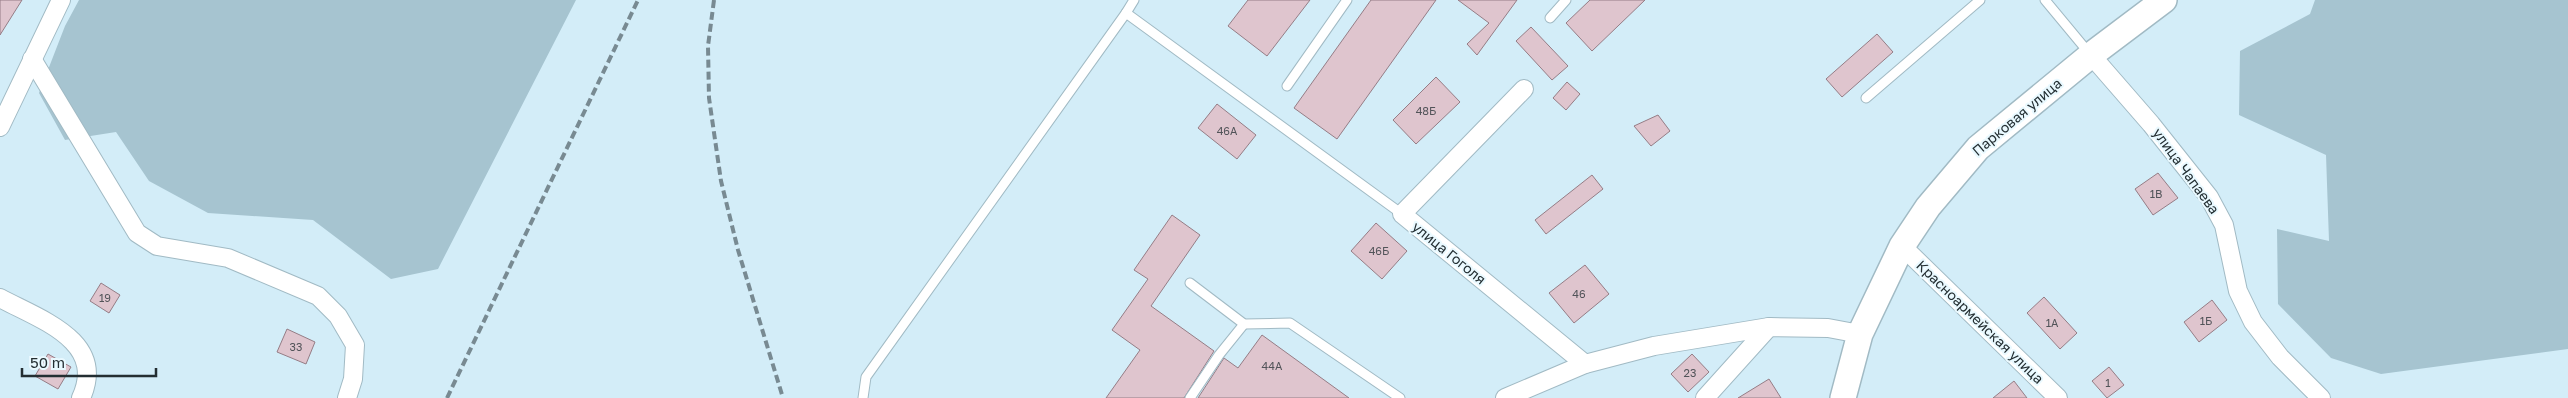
<svg xmlns="http://www.w3.org/2000/svg" width="2568" height="398" font-family="'Golos Text',sans-serif">
<style>
.green{fill:#a6c4d0}
.building{fill:#dfc5ce;stroke:#957d86}
.lines{fill:none;stroke-linecap:round;stroke-linejoin:round}
.lane-casing{stroke:#a1bac4;stroke-width:11}
.street-casing{stroke:#a1bac4;stroke-width:20}
.secondary-casing{stroke:#a1bac4;stroke-width:28}
.lane{stroke:#fff;stroke-width:9}
.street{stroke:#fff;stroke-width:18}
.secondary{stroke:#fff;stroke-width:25}
.rail{stroke:#788a92;stroke-width:4;stroke-dasharray:8 4;stroke-linecap:butt}
.labels{text-anchor:middle;stroke-width:4;stroke-linejoin:round;paint-order:stroke}
.number-label{font-size:11px;fill:#525459}
.street-label{font-size:14px;fill:#232e32;stroke:#e9f9ff}
</style>
<rect width="100%" height="100%" fill="#d3edf8"/>
<!-- green -->
<g class="green">
<path d="M79 0H576L438 269 391 279 313 220 208 213 149 181 116 132 65 140 39 93 65 26Z"/>
<path d="M2315 0H2568V349L2381 374 2331 358 2278 304 2277 229 2329 241 2326 155 2239 115 2240 51 2310 14Z"/>
</g>
<!-- building -->
<g class="building">
<path d="M0 0H22L0 35Z"/>
<path d="M1248 0H1310L1267 56 1228 26Z"/>
<path d="M1371 0H1436L1337 139 1294 108Z"/>
<path d="M1458 0H1517L1477 55 1467 44 1489 23Z"/>
<path d="M1590 0H1645L1592 51 1566 23Z"/>
<path d="M1531 27 1568 66 1552 80 1516 41Z"/>
<path d="M1877 34 1893 52 1842 97 1826 79Z"/>
<path d="M1436 77 1460 102 1416 144 1393 120Z"/>
<path d="M1567 82 1580 94 1566 110 1553 98Z"/>
<path d="M1217 104 1256 135 1237 159 1198 128Z"/>
<path d="M1658 115 1670 131 1651 146 1634 126Z"/>
<path d="M2158 173 2178 198 2153 215 2135 189Z"/>
<path d="M1592 175 1603 189 1546 234 1535 220Z"/>
<path d="M1172 215 1200 235 1151 306 1214 351 1184 398H1106L1140 350 1112 330 1148 279 1134 270Z"/>
<path d="M1376 223 1407 251 1382 279 1351 251Z"/>
<path d="M1585 265 1609 294 1574 323 1549 293Z"/>
<path d="M101 283 120 295 109 313 90 301Z"/>
<path d="M2044 297 2077 333 2060 349 2027 313Z"/>
<path d="M2212 300 2227 320 2199 342 2184 322Z"/>
<path d="M287 329 315 342 306 364 277 352Z"/>
<path d="M1262 335 1349 398H1198L1224 358 1238 368Z"/>
<path d="M48 354 71 367 58 389 35 376Z"/>
<path d="M1692 354 1709 372 1688 392 1671 374Z"/>
<path d="M2109 367 2124 385 2107 398 2092 381Z"/>
<path d="M1769 379 1781 398H1738Z"/>
<path d="M2014 381 2027 398H1993Z"/>
</g>
<g class="lines">
<!-- lane casing -->
<g class="lane-casing">
<g id="lane">
<path d="M2045 0 2089 53"/>
<path d="M1126 13 1134 0"/>
<path d="M1550 18 1566 0"/>
<path d="M1287 86 1347 0"/>
<path d="M1866 98 1980 0"/>
<path d="M1190 283 1244 324 1290 323 1400 398"/>
<path d="M863 398 866 377 1126 13 1402 214"/>
<path d="M1190 398 1219 355 1244 324"/>
</g>
</g>
<!-- street casing -->
<g class="street-casing">
<g id="street">
<path d="M2091 55 2151 124 2209 197 2224 225 2238 291 2253 322 2280 357 2321 398"/>
<path d="M32 59 137 233 157 246 228 258 318 296 338 316 355 345 353 379 347 398"/>
<path d="M1524 89 1402 214 1585 364"/>
<path d="M0 127 61 0"/>
<path d="M1902 246 2058 398"/>
<path d="M0 298C41 320 107 341 81 398"/>
<path d="M1505 398 1585 364 1654 346 1769 327 1828 328 1860 334"/>
<path d="M1705 398 1769 327"/>
</g>
</g>
<!-- secondary casing -->
<g class="secondary-casing">
<path id="secondary" d="M1843 398 1860 334 1902 246 1928 207 1978 148 2091 55 2164 0"/>
</g>
<!-- lane -->
<use href="#lane" class="lane"/>
<!-- street -->
<use href="#street" class="street"/>
<!-- secondary -->
<use href="#secondary" class="secondary"/>
<!-- rail -->
<g class="rail">
<path d="M714 0 708 46 709 98 721 181 738 250 783 398"/>
<path d="M447 398 638 0"/>
</g>
</g>
<g class="labels">
<!-- number labels -->
<g class="number-label">
<text x="1426" y="115">48Б</text>
<text x="1227" y="135">46А</text>
<text x="2156" y="198">1В</text>
<text x="1379" y="255">46Б</text>
<text x="1579" y="298">46</text>
<text x="105" y="302">19</text>
<text x="2206" y="325">1Б</text>
<text x="2052" y="327">1А</text>
<text x="296" y="351">33</text>
<text x="1272" y="370">44А</text>
<text x="1690" y="377">23</text>
<text x="2108" y="387">1</text>
</g>
<!-- street labels -->
<g class="street-label">
<text transform="translate(2017 117) rotate(-40)" y="5">Парковая улица</text>
<text transform="translate(2186 171) rotate(54)" y="5">улица Чапаева</text>
<text transform="translate(1449 253) rotate(39)" y="5">улица Гоголя</text>
<text transform="translate(1980 322) rotate(44)" y="5">Красноармейская улица</text>
</g>
</g>
<!-- scale -->
<path d="M22 368v8h134v-8" fill="none" stroke="#232e32" stroke-width="2.5"/>
<text x="30" y="368" font-size="15" fill="#232e32" stroke="#e9f9ff" stroke-width="4" paint-order="stroke">50 m</text>
</svg>
